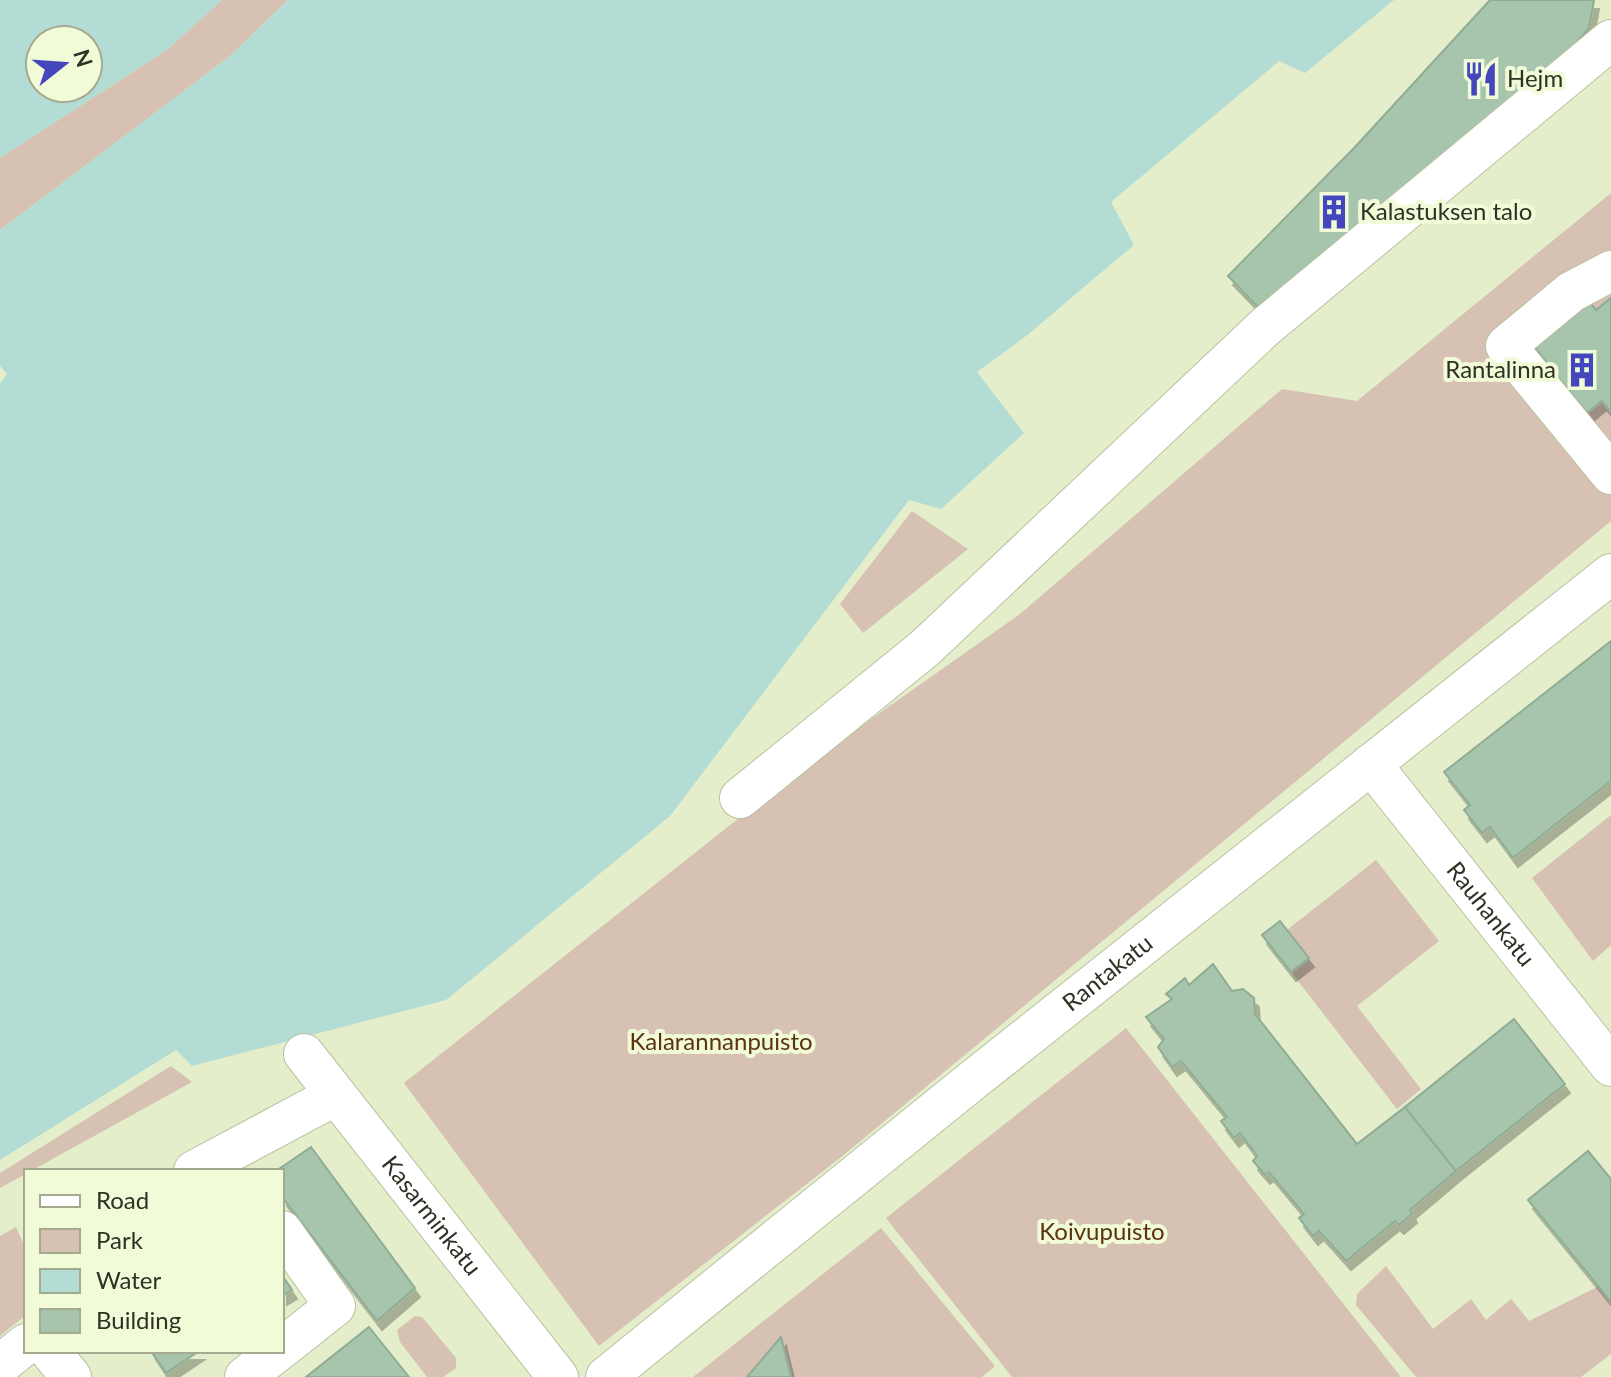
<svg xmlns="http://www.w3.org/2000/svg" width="1611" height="1377" font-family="Lato,sans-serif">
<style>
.green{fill:#d6c1b3}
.water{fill:#b2dcd4;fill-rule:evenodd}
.building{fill:#a7c4ad;stroke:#8fac95;stroke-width:2;filter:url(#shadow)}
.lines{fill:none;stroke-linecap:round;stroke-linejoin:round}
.minor-casing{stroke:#b9c2a0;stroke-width:42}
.minor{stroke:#fff;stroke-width:40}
.labels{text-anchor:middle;stroke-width:8;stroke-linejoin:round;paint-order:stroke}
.poi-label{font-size:24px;fill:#2e3124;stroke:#f2fbd8;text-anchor:start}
.street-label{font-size:24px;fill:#2e3124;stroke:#f2fbd8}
.park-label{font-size:24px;fill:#5b3310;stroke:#f2fbd8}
</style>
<defs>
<filter id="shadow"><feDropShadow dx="5" dy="9" stdDeviation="0" flood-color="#0004"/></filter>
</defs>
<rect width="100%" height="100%" fill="#e4eecb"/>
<!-- green -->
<g class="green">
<path d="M222 0H288L230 56 0 230V158L168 49Z"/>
<path d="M1611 193V521L840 1158 599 1346 404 1083 806 765 1020 614 1282 389 1357 401Z"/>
<path d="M912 511 968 549 863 633 840 604Z"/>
<path d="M1611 815V945L1593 961 1532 878Z"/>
<path d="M1376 860 1439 941 1357 1006 1421 1089 1397 1109 1291 972 1308 958 1287 930Z"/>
<path d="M1126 1028 1401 1377H1012L886 1218Z"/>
<path d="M171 1066 192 1082 0 1188V1173Z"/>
<path d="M16 1227 26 1250V1315L0 1336V1236Z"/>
<path d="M881 1228 995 1366 982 1377H791L781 1338 747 1377H693Z"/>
<path d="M1386 1266 1433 1329 1471 1299 1486 1320 1511 1299 1529 1321 1599 1286 1611 1302V1354L1581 1377H1416L1356 1305 1357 1294Z"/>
<path d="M415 1316 422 1317 456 1358V1368L443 1377H427L400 1342 397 1330Z"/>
</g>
<!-- water -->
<g class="water">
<path d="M0 0H222L168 49 0 158ZM40 40H88V88H40Z"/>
<path d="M288 0H1394L1305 73 1279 61 1111 202 1134 245 1026 336 977 372 1024 433 941 509 909 500 670 816 446 1000 192 1066 176 1050 0 1160V383L7 374 0 366V230L230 56Z"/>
</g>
<!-- building -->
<g class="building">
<path d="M1490 0H1594L1589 28 1555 69 1258 307 1228 276 1355 147Z"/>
<path d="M1583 294 1596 310 1611 298V412L1602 401 1587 413 1528 339Z"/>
<path d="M1611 641V781L1513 858 1490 827 1482 833 1464 810 1470 805 1444 772Z"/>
<path d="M1280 921 1309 958 1291 972 1262 935Z"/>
<path d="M1213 964 1232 991 1243 989 1254 998 1255 1014 1357 1144 1405 1107 1456 1171 1410 1210 1412 1214 1399 1225 1395 1221 1346 1261 1319 1231 1313 1236 1299 1218 1304 1214 1269 1172 1265 1175 1253 1161 1257 1156 1240 1133 1234 1138 1221 1121 1227 1117 1181 1061 1172 1067 1158 1047 1164 1039 1146 1017 1172 999 1166 994 1185 978 1189 985Z"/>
<path d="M1514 1019 1565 1084 1456 1171 1405 1107Z"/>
<path d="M311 1147 415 1288 377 1321 282 1197V1171H276Z"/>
<path d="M1588 1151 1611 1179V1302L1528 1200Z"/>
<path d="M282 1275 292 1290 282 1296Z"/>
<path d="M369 1327 409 1377H306Z"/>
<path d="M781 1337 791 1377H747Z"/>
<path d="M151 1351H199L166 1373Z"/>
</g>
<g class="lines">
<!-- minor casing -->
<g class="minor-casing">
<g id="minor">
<path d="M1611 271 1571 292 1506 346 1611 474"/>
<path id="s1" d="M1371 764 1611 1066"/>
<path d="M740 798 925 648 1265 327 1611 40"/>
<path id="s2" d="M304 1054 558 1377"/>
<path d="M194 1171 336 1095"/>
<path d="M282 1231 335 1306 282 1348"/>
<path d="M50 1351 71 1377"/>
<path d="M0 1365 26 1344"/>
<path d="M245 1377 278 1351"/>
<path id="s3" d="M606 1377 968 1084 1611 574"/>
</g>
</g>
<!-- minor -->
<use href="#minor" class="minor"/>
</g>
<!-- icons -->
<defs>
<g id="restaurant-bare" transform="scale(2.76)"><path d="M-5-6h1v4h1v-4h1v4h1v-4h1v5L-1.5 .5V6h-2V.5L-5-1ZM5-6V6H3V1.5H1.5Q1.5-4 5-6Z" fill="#4447bc" stroke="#f2fbd8" stroke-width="2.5" paint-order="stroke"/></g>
<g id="building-bare" transform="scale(2.76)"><path d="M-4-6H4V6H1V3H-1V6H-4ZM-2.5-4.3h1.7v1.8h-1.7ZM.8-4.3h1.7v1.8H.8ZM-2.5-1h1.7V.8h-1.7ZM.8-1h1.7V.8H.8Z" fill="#4447bc" stroke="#f2fbd8" stroke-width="2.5" paint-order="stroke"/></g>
</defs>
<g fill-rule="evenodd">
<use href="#restaurant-bare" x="1481" y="79"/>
<use href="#building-bare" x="1334" y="212"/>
<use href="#building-bare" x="1582" y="370"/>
</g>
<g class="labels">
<!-- poi labels -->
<g class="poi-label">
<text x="1507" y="87">Hejm</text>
<text x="1360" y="220">Kalastuksen talo</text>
<text x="1556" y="378" text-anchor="end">Rantalinna</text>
</g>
<!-- street labels -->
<g class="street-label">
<text dy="8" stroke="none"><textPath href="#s1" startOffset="192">Rauhankatu</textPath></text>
<text dy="8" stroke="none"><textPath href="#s3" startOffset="644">Rantakatu</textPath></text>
<text dy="8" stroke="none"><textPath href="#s2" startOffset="206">Kasarminkatu</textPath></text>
</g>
<!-- park labels -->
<g class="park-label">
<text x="721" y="1050">Kalarannanpuisto</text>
<text x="1102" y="1240">Koivupuisto</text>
</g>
</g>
<!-- legend -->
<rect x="24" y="1169" width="260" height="184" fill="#f2fbd8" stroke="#a4aa90" stroke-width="2"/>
<rect x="40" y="1195" width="40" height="12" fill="#ffffff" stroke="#a4aa90" stroke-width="2"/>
<text x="96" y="1209" font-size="24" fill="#2e3124">Road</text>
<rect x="40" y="1229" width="40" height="24" fill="#d6c1b3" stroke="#a4aa90" stroke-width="2"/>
<text x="96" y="1249" font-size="24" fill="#2e3124">Park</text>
<rect x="40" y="1269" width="40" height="24" fill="#b2dcd4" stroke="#a4aa90" stroke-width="2"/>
<text x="96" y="1289" font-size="24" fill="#2e3124">Water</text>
<rect x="40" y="1309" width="40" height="24" fill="#a7c4ad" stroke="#a4aa90" stroke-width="2"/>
<text x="96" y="1329" font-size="24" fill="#2e3124">Building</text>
<!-- north arrow -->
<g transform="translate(64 64) rotate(73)"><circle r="38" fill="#f2fbd8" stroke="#a4aa90" stroke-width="2"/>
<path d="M0-6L14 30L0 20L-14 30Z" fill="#4447bc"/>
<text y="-12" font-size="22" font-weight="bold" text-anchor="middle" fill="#2e3124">N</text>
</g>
</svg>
